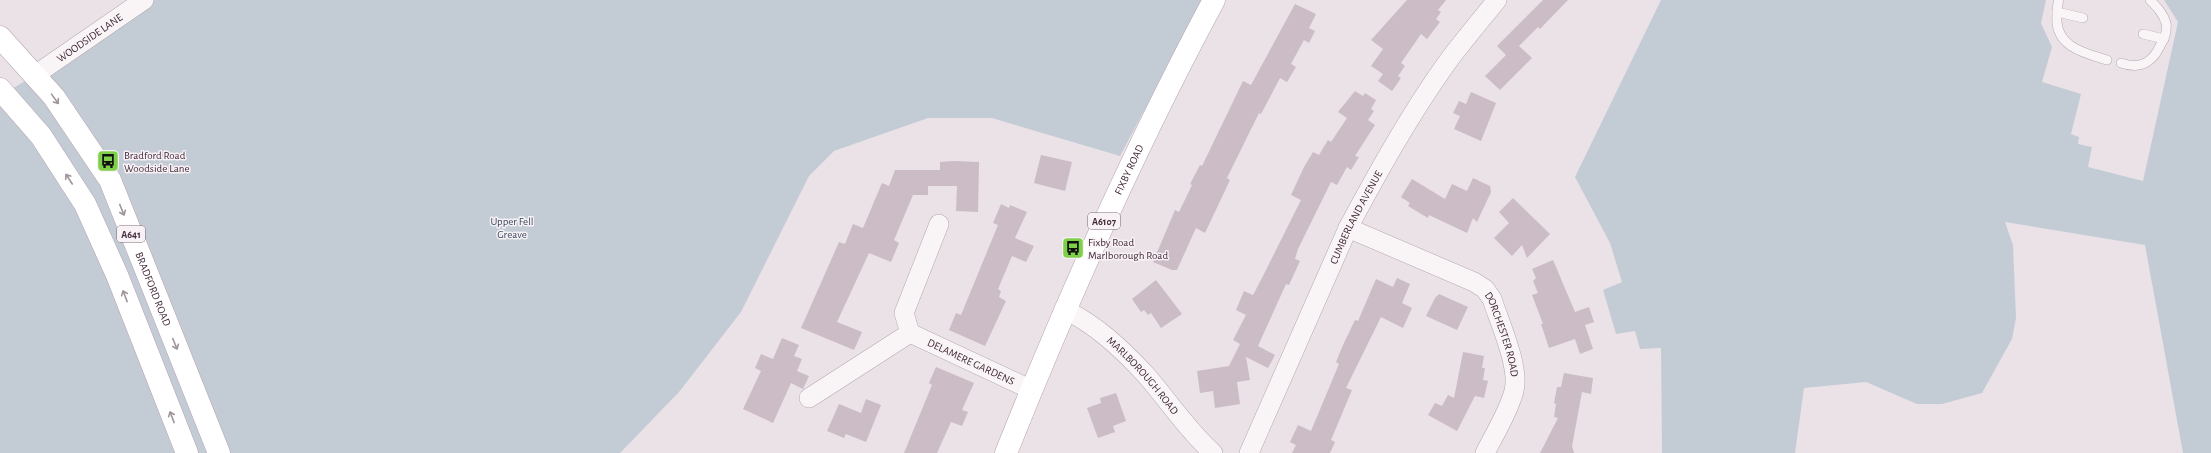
<svg xmlns="http://www.w3.org/2000/svg" width="2211" height="453" font-family="'Alegreya Sans',sans-serif">
<style>
.green{fill:#c3ccd5}
.building{fill:#cbbcc5}
.lines{fill:none;stroke-linecap:round;stroke-linejoin:round}
.service-casing{stroke:#b5a7b0;stroke-width:10}
.minor-casing{stroke:#b5a7b0;stroke-width:20}
.primary-casing{stroke:#b6a2af;stroke-width:23}
.service{stroke:#f9f5f7;stroke-width:9}
.minor{stroke:#f9f5f7;stroke-width:19}
.primary{stroke:#fff;stroke-width:22}
.oneway{stroke:#a1949c}
.labels{text-anchor:middle;stroke-width:3;stroke-linejoin:round;paint-order:stroke}
.shield{fill:#f8f2f6;stroke:#796672;stroke-width:1}
.shield-label{font-size:10px;font-weight:bold;fill:#432a39}
.street-label{font-size:11px;fill:#432a39;stroke:#f8f2f6}
.poi-label{font-size:11px;fill:#432a39;stroke:#f8f2f6;text-anchor:start}
.park-label{font-size:11px;fill:#37495f;stroke:#f8f2f6}
</style>
<rect width="100%" height="100%" fill="#ebe2e8"/>
<!-- green -->
<g class="green">
<path d="M152 0H1203L1120 156 992 118H928L834 151 809 176 741 312 679 392 620 453H0V96L62 59Z"/>
<path d="M1661 0H2046L2041 23 2052 47 2042 82 2081 94 2071 134 2079 137 2078 144 2092 147 2088 167 2143 181 2178 22 2164 0H2211V453H2183L2145 245 2005 222 2013 245 2016 318 2012 339 1982 393 1942 404H1917L1866 382 1804 388 1795 453H1662L1661 348 1640 349 1635 331 1616 334 1603 290 1622 282 1610 243 1575 177Z"/>
</g>
<!-- building -->
<g class="building">
<path d="M1407 0H1446L1438 10 1441 12 1436 19 1440 22 1427 39 1421 34 1401 63 1405 66 1398 76 1401 78 1392 91 1378 81 1383 74 1371 66 1383 49 1371 40Z"/>
<path d="M1543 0H1568L1540 29 1538 27 1519 46 1532 58 1500 90 1485 76 1506 55 1497 46Z"/>
<path d="M1295 4 1316 14 1309 28 1315 31 1309 43 1304 40 1291 64 1296 67 1287 82 1280 78 1261 114 1259 113 1227 178 1230 180 1205 233 1196 228 1177 270H1172L1153 262 1175 210 1179 212 1192 185 1190 184 1200 165 1202 166 1243 81 1251 85Z"/>
<path d="M1355 91 1363 96 1365 93 1376 100 1371 109 1374 111 1368 120 1375 125 1355 156 1359 157 1351 170 1347 167 1337 185 1331 182 1298 249 1295 259 1300 261 1289 285 1286 284 1258 346 1275 355 1268 368 1246 357 1250 380 1237 382 1240 404 1215 408 1213 391 1200 393 1197 371 1229 366 1240 344 1233 340 1246 315 1236 310 1244 291 1253 295 1262 278 1301 200 1291 195 1304 167 1313 152 1319 155 1328 140 1331 142 1347 118 1338 112Z"/>
<path d="M1471 92 1496 103 1481 141 1454 129 1460 116 1453 113 1459 101 1466 104Z"/>
<path d="M1041 155 1072 162 1065 191 1034 183Z"/>
<path d="M954 161 979 162 978 212 956 211 957 186H928V195H913L894 240 899 243 891 262 869 253 837 322 862 332 854 350 801 328 839 242 845 244 853 224 863 228 882 183 889 186 895 170H940V162Z"/>
<path d="M1473 178 1490 186 1491 192 1477 222 1473 218 1467 233 1429 215 1428 218 1408 206 1410 203 1401 197 1412 179 1445 199 1452 184 1467 191Z"/>
<path d="M1513 198 1550 234 1527 258 1522 245 1512 256 1494 238 1509 223 1499 212Z"/>
<path d="M1001 204 1009 208 1010 205 1027 212 1015 238 1034 246 1026 262 1012 256 998 289 1001 291 999 297 1006 301 985 346 949 330 956 313 961 315 998 225 993 223Z"/>
<path d="M1553 260 1575 312 1589 307 1594 322 1585 325 1593 349 1580 354 1575 339 1549 348 1541 324H1543L1532 295 1538 293 1533 281 1536 278 1532 269Z"/>
<path d="M1397 278 1410 284 1402 303 1412 308 1403 328 1381 317 1346 388 1352 390 1331 440 1335 442 1330 453H1292L1296 445 1290 442 1298 425 1311 431 1339 364 1336 362 1343 345 1355 320 1358 321 1376 279 1393 287Z"/>
<path d="M1156 280 1182 314 1161 328 1151 313 1148 315 1144 310 1141 312 1132 299Z"/>
<path d="M1439 294 1468 307 1457 330 1426 316 1435 298Z"/>
<path d="M782 338 799 345 794 356 802 359 797 371 809 376 803 389 791 383 773 423 743 409 761 371 755 368 761 354 773 359Z"/>
<path d="M1463 352 1484 356 1482 368H1485L1483 380 1488 381 1484 398 1475 396 1457 431 1428 415 1435 403 1442 406 1448 395 1454 398Z"/>
<path d="M936 367 974 383 962 410 968 412 962 426 951 422 937 453H904L932 385 929 383Z"/>
<path d="M1564 373 1593 378 1591 394 1582 392 1572 446 1574 453H1540L1558 418 1554 417 1556 404 1554 403 1557 387H1561Z"/>
<path d="M1116 393 1126 421 1113 426 1115 432 1098 438 1087 408 1101 403 1100 398Z"/>
<path d="M866 399 881 405 866 442 846 434 844 438 827 431 839 404 861 413Z"/>
</g>
<g class="lines">
<!-- service casing -->
<g class="service-casing">
<g id="service">
<path d="M2059 0C2057 5 2057 10 2057 15 2054 46 2083 53 2107 60"/>
<path d="M2057 12 2083 18"/>
<path d="M2143 34 2164 39"/>
<path d="M2121 63C2141 70 2153 62 2161 44 2165 38 2167 30 2166 23 2163 13 2157 7 2150 0"/>
</g>
</g>
<!-- minor casing -->
<g class="minor-casing">
<g id="minor">
<path id="s1" d="M35 75 144 0"/>
<path id="s2" d="M939 224 904 313 910 333 1032 390"/>
<path id="s3" d="M1348 228 1474 282 1485 289 1492 299C1500 324 1520 367 1514 391 1508 413 1495 433 1485 453"/>
<path id="s4" d="M1064 309C1096 325 1121 348 1145 374 1168 400 1187 430 1213 453"/>
<path d="M809 398 910 333"/>
<path id="s5" d="M1249 453 1348 228C1378 172 1409 116 1446 64 1462 42 1480 21 1497 0"/>
</g>
</g>
<!-- primary casing -->
<g class="primary-casing">
<g id="primary">
<path id="s6" d="M0 37 54 97 110 180 219 453"/>
<path d="M0 89 41 136 85 204 117 275 187 453"/>
<path id="s7" d="M1006 453C1068 298 1135 147 1214 0"/>
</g>
</g>
<!-- service -->
<use href="#service" class="service"/>
<!-- minor -->
<use href="#minor" class="minor"/>
<!-- primary -->
<use href="#primary" class="primary"/>
</g>
<!-- one-way arrows -->
<defs><path id="oneway-shaft" d="M-6 0H5M1.5-3L5.5 0L1.5 3" fill="none" stroke-width="1.6" stroke-linecap="round" stroke-linejoin="round"/></defs>
<g class="oneway">
<use href="#oneway-shaft" transform="translate(55 99) rotate(54)"/>
<use href="#oneway-shaft" transform="translate(69 179) rotate(-123)"/>
<use href="#oneway-shaft" transform="translate(122 210) rotate(68)"/>
<use href="#oneway-shaft" transform="translate(125 296) rotate(-111)"/>
<use href="#oneway-shaft" transform="translate(175 344) rotate(68)"/>
<use href="#oneway-shaft" transform="translate(172 417) rotate(-111)"/>
</g>
<!-- icons -->
<defs>
<g id="bus-square" transform="scale(1.15)"><rect x="-9" y="-9" width="18" height="18" rx="4" fill="#7fcf48" stroke="#f8f2f6"/><path d="M-5-6H5V4H4V6H2V4H-2V6H-4V4H-5ZM-3.5-4V0h7V-4ZM-3.5 1.2v1.5H-2V1.2ZM2 1.2v1.5H3.5V1.2Z" fill="#111"/></g>
</defs>
<g fill-rule="evenodd">
<use href="#bus-square" x="108" y="161"/>
<use href="#bus-square" x="1073" y="248"/>
</g>
<g class="labels">
<!-- shield labels -->
<g class="shield">
<rect x="1088" y="213" width="32" height="16" rx="3"/>
<rect x="117" y="226" width="28" height="16" rx="3"/>
</g>
<g class="shield-label">
<text x="1104" y="225">A6107</text>
<text x="131" y="238">A641</text>
</g>
<!-- street labels -->
<g class="street-label">
<text dy="4" stroke="none"><textPath href="#s1" startOffset="66">WOODSIDE LANE</textPath></text>
<text dy="4" stroke="none"><textPath href="#s7" startOffset="309">FIXBY ROAD</textPath></text>
<text dy="4" stroke="none"><textPath href="#s5" startOffset="259">CUMBERLAND AVENUE</textPath></text>
<text dy="4" stroke="none"><textPath href="#s6" startOffset="298">BRADFORD ROAD</textPath></text>
<text dy="4" stroke="none"><textPath href="#s3" startOffset="199">DORCHESTER ROAD</textPath></text>
<text dy="4" stroke="none"><textPath href="#s2" startOffset="184">DELAMERE GARDENS</textPath></text>
<text dy="4" stroke="none"><textPath href="#s4" startOffset="104">MARLBOROUGH ROAD</textPath></text>
</g>
<!-- poi labels -->
<g class="poi-label">
<text x="124" y="159">Bradford Road<tspan x="124" dy="13">Woodside Lane</tspan></text>
<text x="1088" y="246">Fixby Road<tspan x="1088" dy="13">Marlborough Road</tspan></text>
</g>
<!-- park labels -->
<g class="park-label">
<text x="512" y="225">Upper Fell<tspan x="512" dy="13">Greave</tspan></text>
</g>
</g>
</svg>
